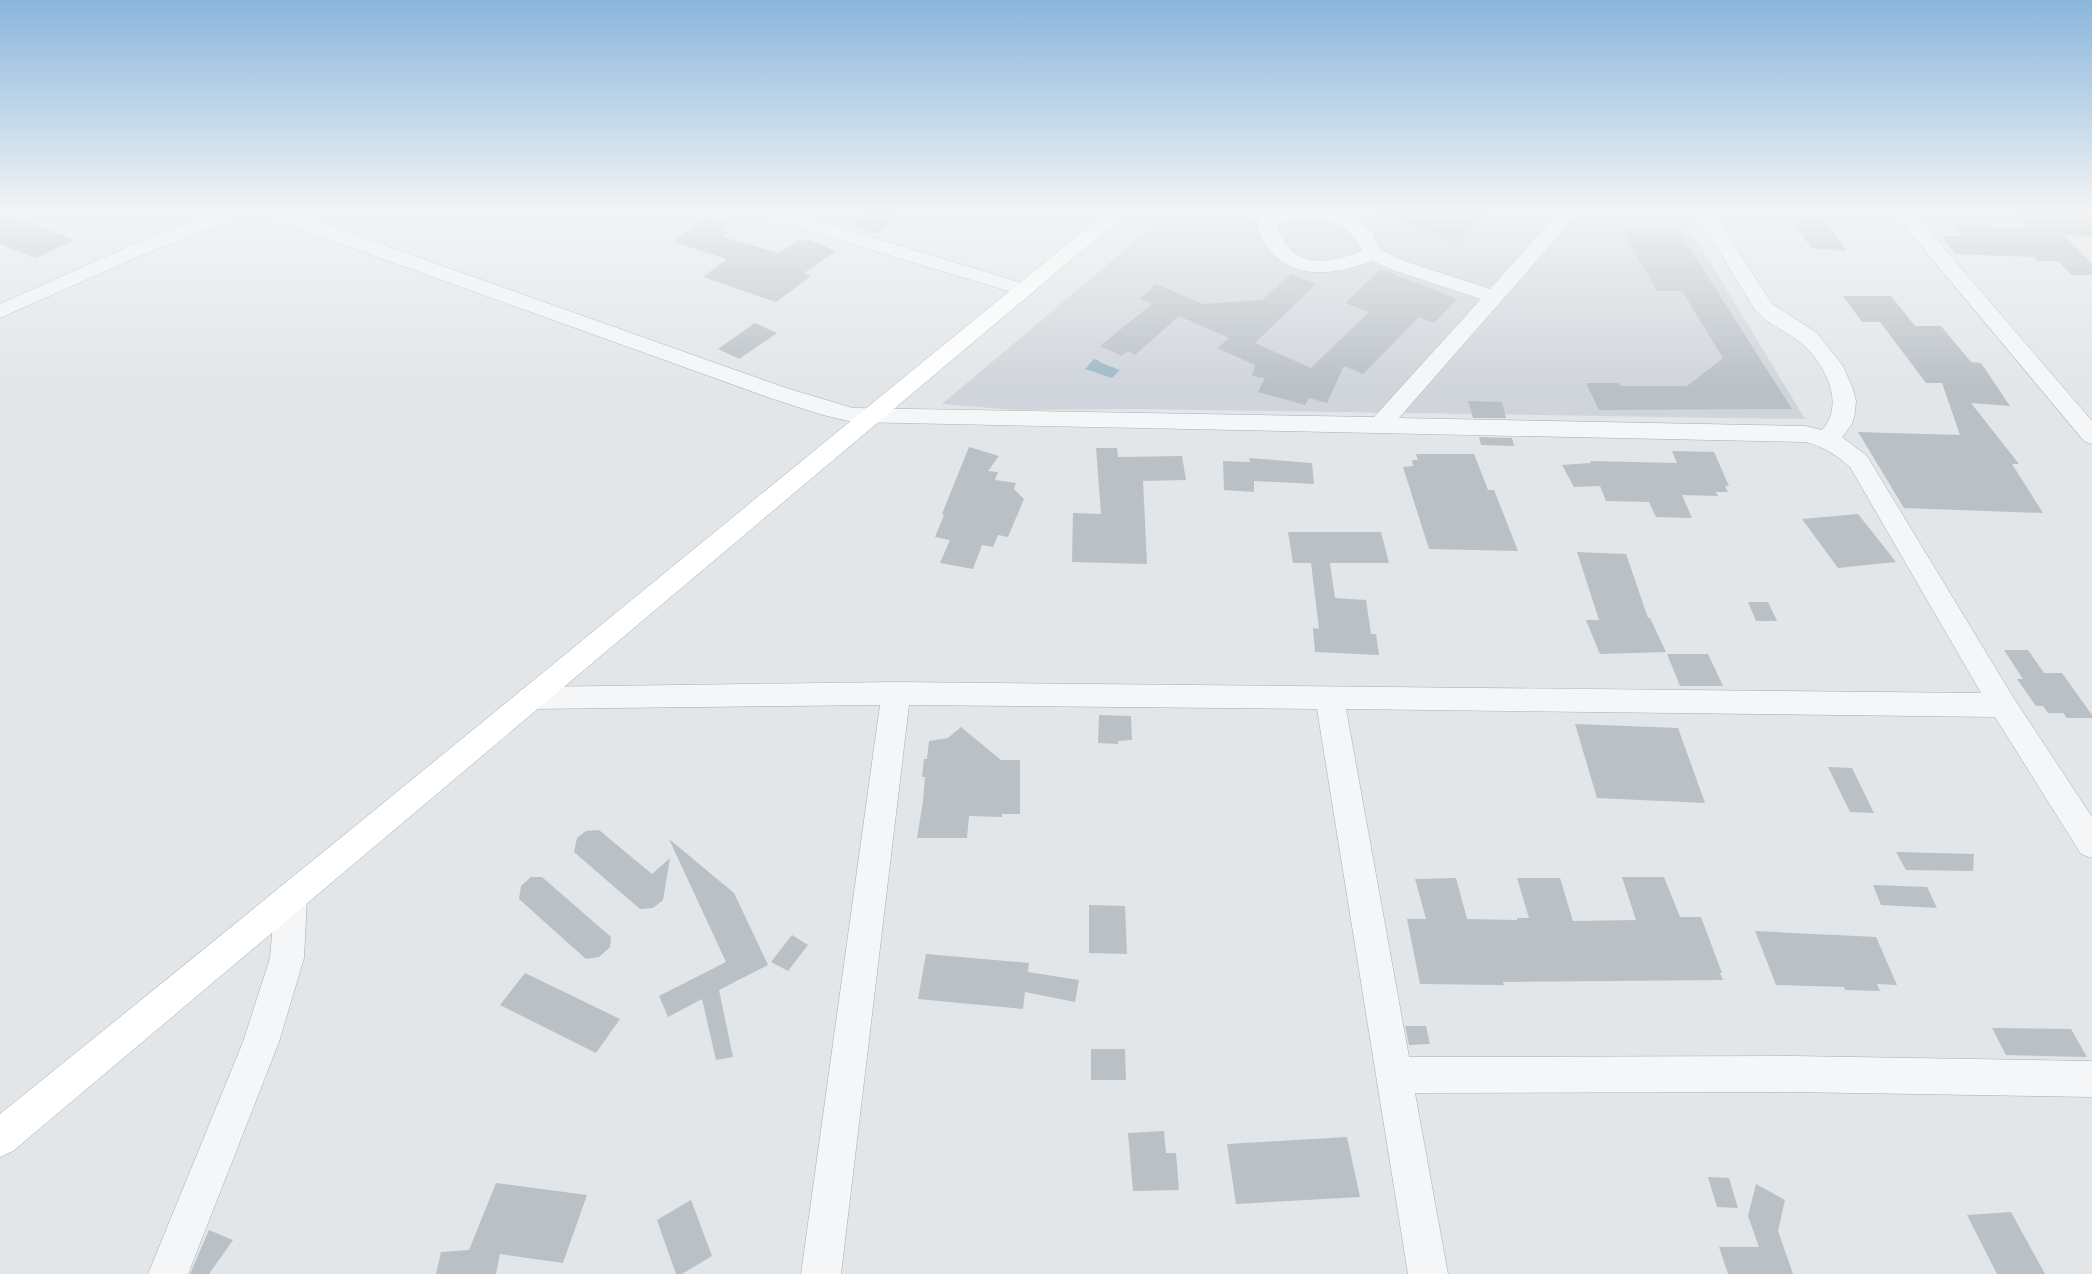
<svg xmlns="http://www.w3.org/2000/svg" width="2092" height="1274" font-family="Ubuntu,sans-serif">
<style>
.built{fill:#d0d5db}
.water{fill:#9eb8c8}
.building{fill:#b9c0c6}
.lines{fill:none;stroke-linecap:round;stroke-linejoin:round}
.minor-casing{stroke:#a7aeb3;stroke-width:1}
.primary-casing{stroke:#a1acb5;stroke-width:1}
.minor{fill:#f4f6f8;fill-rule:evenodd}
.primary{fill:#fff;fill-rule:evenodd}
</style>
<rect width="100%" height="100%" fill="#e2e6e9"/>
<!-- built -->
<path class="built" d="M1171 211H1679L1805 419 1138 409 1016 410 942 404Z"/>
<!-- water -->
<path class="water" d="M1094 359 1100 361 1099 362 1120 370 1112 378 1085 369Z"/>
<!-- building -->
<g class="building">
<path d="M865 211H904L877 234 850 225Z"/>
<path d="M1378 211H1488L1459 242 1378 215Z"/>
<path d="M0 212 75 240 36 258 0 244Z"/>
<path d="M2092 212V236L2064 235 2092 264V275H2071L2058 261H2038L2034 257 1955 254 1941 236H1962L1953 225 2026 228 2009 213Z"/>
<path d="M1794 215H1821L1847 251 1811 248 1791 218H1797Z"/>
<path d="M704 217 728 224 722 230 728 232 723 237 779 253 799 240 803 242 807 239 836 251 804 273 811 276 776 302 703 277 727 259 673 242Z"/>
<path d="M1622 230H1678L1792 409 1599 410 1586 383H1619L1621 386H1687L1723 358 1682 291H1657Z"/>
<path d="M1381 269 1457 299 1434 323 1419 317 1363 374 1344 366 1327 403 1309 398 1305 405 1258 392 1265 378 1252 376 1255 365 1217 348 1229 338 1179 316 1135 355 1127 351 1122 356 1100 346 1152 304 1140 299 1156 284 1203 304 1262 300 1291 274 1316 284 1255 343 1311 368 1369 312 1345 303Z"/>
<path d="M1843 296H1891L1915 326H1941L1971 362 1981 363 2010 406 1971 403 2019 464H2012L2043 513 1904 508 1858 432 1960 435 1942 383H1926L1880 322H1862Z"/>
<path d="M755 323 777 333 739 359 718 349Z"/>
<path d="M1468 401 1502 402 1506 418H1473Z"/>
<path d="M1479 437 1512 438 1514 446 1481 445Z"/>
<path d="M969 447 999 456 988 471 998 472 995 480 1016 483 1014 489 1024 499 1008 537 998 535 993 547 982 545 973 569 940 563 950 540 935 537 944 515 942 514Z"/>
<path d="M1096 448H1117L1118 457 1182 456 1186 480 1143 481 1147 564 1072 562 1073 513 1101 514Z"/>
<path d="M1672 451 1714 452 1729 486H1725L1728 492H1716L1718 496 1682 495 1692 518 1656 517 1649 502 1606 501 1600 486 1574 487 1562 465 1591 463 1590 461 1677 463Z"/>
<path d="M1416 454H1474L1488 490H1494L1518 551 1429 549 1403 467 1413 466 1412 460H1418Z"/>
<path d="M1249 458 1312 463 1314 484 1254 481V492L1224 490 1223 461 1250 462Z"/>
<path d="M1858 514 1896 562 1838 568 1802 519Z"/>
<path d="M1288 532H1381L1389 563H1330L1335 598 1366 600 1371 634H1376L1379 655 1315 652 1313 628 1319 629 1311 563H1293Z"/>
<path d="M1577 552 1626 554 1648 618H1650L1666 652 1600 654 1586 620H1599Z"/>
<path d="M1748 602H1768L1777 621H1756Z"/>
<path d="M2004 650H2028L2044 673H2062L2092 715V718H2067L2063 713H2048L2043 706H2036L2017 679H2023Z"/>
<path d="M1667 654H1708L1723 686H1680Z"/>
<path d="M1099 715 1131 716 1132 740 1118 741V744L1098 743Z"/>
<path d="M1575 724 1678 728 1705 803 1597 798Z"/>
<path d="M961 727 1001 760H1020V814H1002V817L969 816 967 838H917L923 801 925 777H922L924 759H927L929 741 948 738Z"/>
<path d="M1828 767 1852 768 1874 813 1850 812Z"/>
<path d="M599 830 652 874 670 858 663 900 653 908 640 909 574 852 577 838 586 831Z"/>
<path d="M669 839 734 893 768 965 719 990 733 1057 716 1060 702 999 668 1017 659 996 726 962Z"/>
<path d="M1896 852 1974 854 1973 871 1906 870Z"/>
<path d="M531 877H542L611 937 610 947 599 957 586 959 519 899 521 886Z"/>
<path d="M1622 877H1664L1680 917H1701L1722 973H1720L1723 980 1503 982 1504 985 1420 984 1407 919H1426L1415 879 1456 878 1467 919 1517 920V918H1529L1517 878H1560L1573 921 1636 920Z"/>
<path d="M1873 885 1927 887 1937 908 1881 905Z"/>
<path d="M1089 905 1125 906 1127 954 1089 953Z"/>
<path d="M1755 931 1876 937 1897 985 1877 984 1880 991 1845 990 1844 987 1776 985Z"/>
<path d="M792 935 808 945 788 971 771 962Z"/>
<path d="M926 954 1029 963 1028 972 1079 980 1075 1002 1025 992 1023 1009 918 999Z"/>
<path d="M525 973 620 1019 596 1053 500 1005Z"/>
<path d="M1405 1026H1426L1430 1044 1409 1045Z"/>
<path d="M1992 1028 2071 1029 2087 1057 2006 1055Z"/>
<path d="M1091 1049H1125L1126 1080H1091Z"/>
<path d="M1164 1131 1166 1153H1176L1179 1190 1133 1191 1128 1133Z"/>
<path d="M1347 1137 1360 1197 1236 1204 1227 1144Z"/>
<path d="M1708 1177 1729 1178 1738 1208 1717 1207Z"/>
<path d="M496 1183 587 1195 563 1263 500 1254 496 1274H436L441 1252 469 1250Z"/>
<path d="M1756 1184 1785 1200 1778 1231 1793 1274H1728L1719 1247H1759L1748 1216Z"/>
<path d="M691 1200 712 1256 682 1274H676L657 1220Z"/>
<path d="M2011 1212 2045 1274H1997L1967 1215Z"/>
<path d="M209 1230 233 1240 209 1274H190Z"/>
</g>
<g class="lines">
<!-- minor casing -->
<g class="minor-casing">
<g id="minor">
<path d="M218 211H245L243 215 144 254 0 318V304L130 246Z"/>
<path d="M259 211H288L786 388 853 408 1374 417 1481 299 1393 270 1372 261C1327 278 1278 282 1257 228L1260 221 1245 215 1243 211H1340L1355 218 1371 231 1381 250 1407 262 1490 289 1560 211H1580L1399 418 1805 426 1822 430C1847 403 1823 359 1797 340 1783 329 1764 323 1754 308L1694 211H1713L1772 304 1817 333 1843 366 1853 389 1856 401 1855 413 1852 424 1842 437 1867 456 2013 697 2092 817V858L2081 854 1995 717 1346 709 1409 1057 1793 1056 2092 1061V1097L1793 1092 1415 1093 1448 1274H1408L1317 709 909 705 841 1274H801L880 705 530 709 520 706 516 698 520 690 530 687 896 682 1981 693 1850 467C1836 455 1823 446 1805 442L853 422 823 415 770 398 261 215ZM1308 219C1334 220 1350 226 1362 251 1327 264 1294 270 1277 228L1279 223Z"/>
<path d="M754 211H785L1032 286 1035 290 1032 294 1025 296 1018 294 756 215Z"/>
<path d="M1892 211H1912L2092 421V444L2084 441Z"/>
<path d="M291 884 303 888 307 899 304 958 279 1042 188 1274H148L243 1042 270 958 275 899 279 888Z"/>
</g>
</g>
<!-- primary casing -->
<g class="primary-casing">
<path id="primary" d="M1108 211H1129L13 1151 0 1157V1114C371 815 738 512 1108 211Z"/>
</g>
<!-- minor -->
<use href="#minor" class="minor"/>
<!-- primary -->
<use href="#primary" class="primary"/>
</g>
<!-- sky -->
<linearGradient id="sky" x2="0" y2="1"><stop stop-color="#8ab6db"/><stop offset="0.54" stop-color="#f2f4f5"/><stop offset="1" stop-color="#f2f4f5" stop-opacity="0"/></linearGradient>
<rect width="2092" height="390" fill="url(#sky)"/>
</svg>
